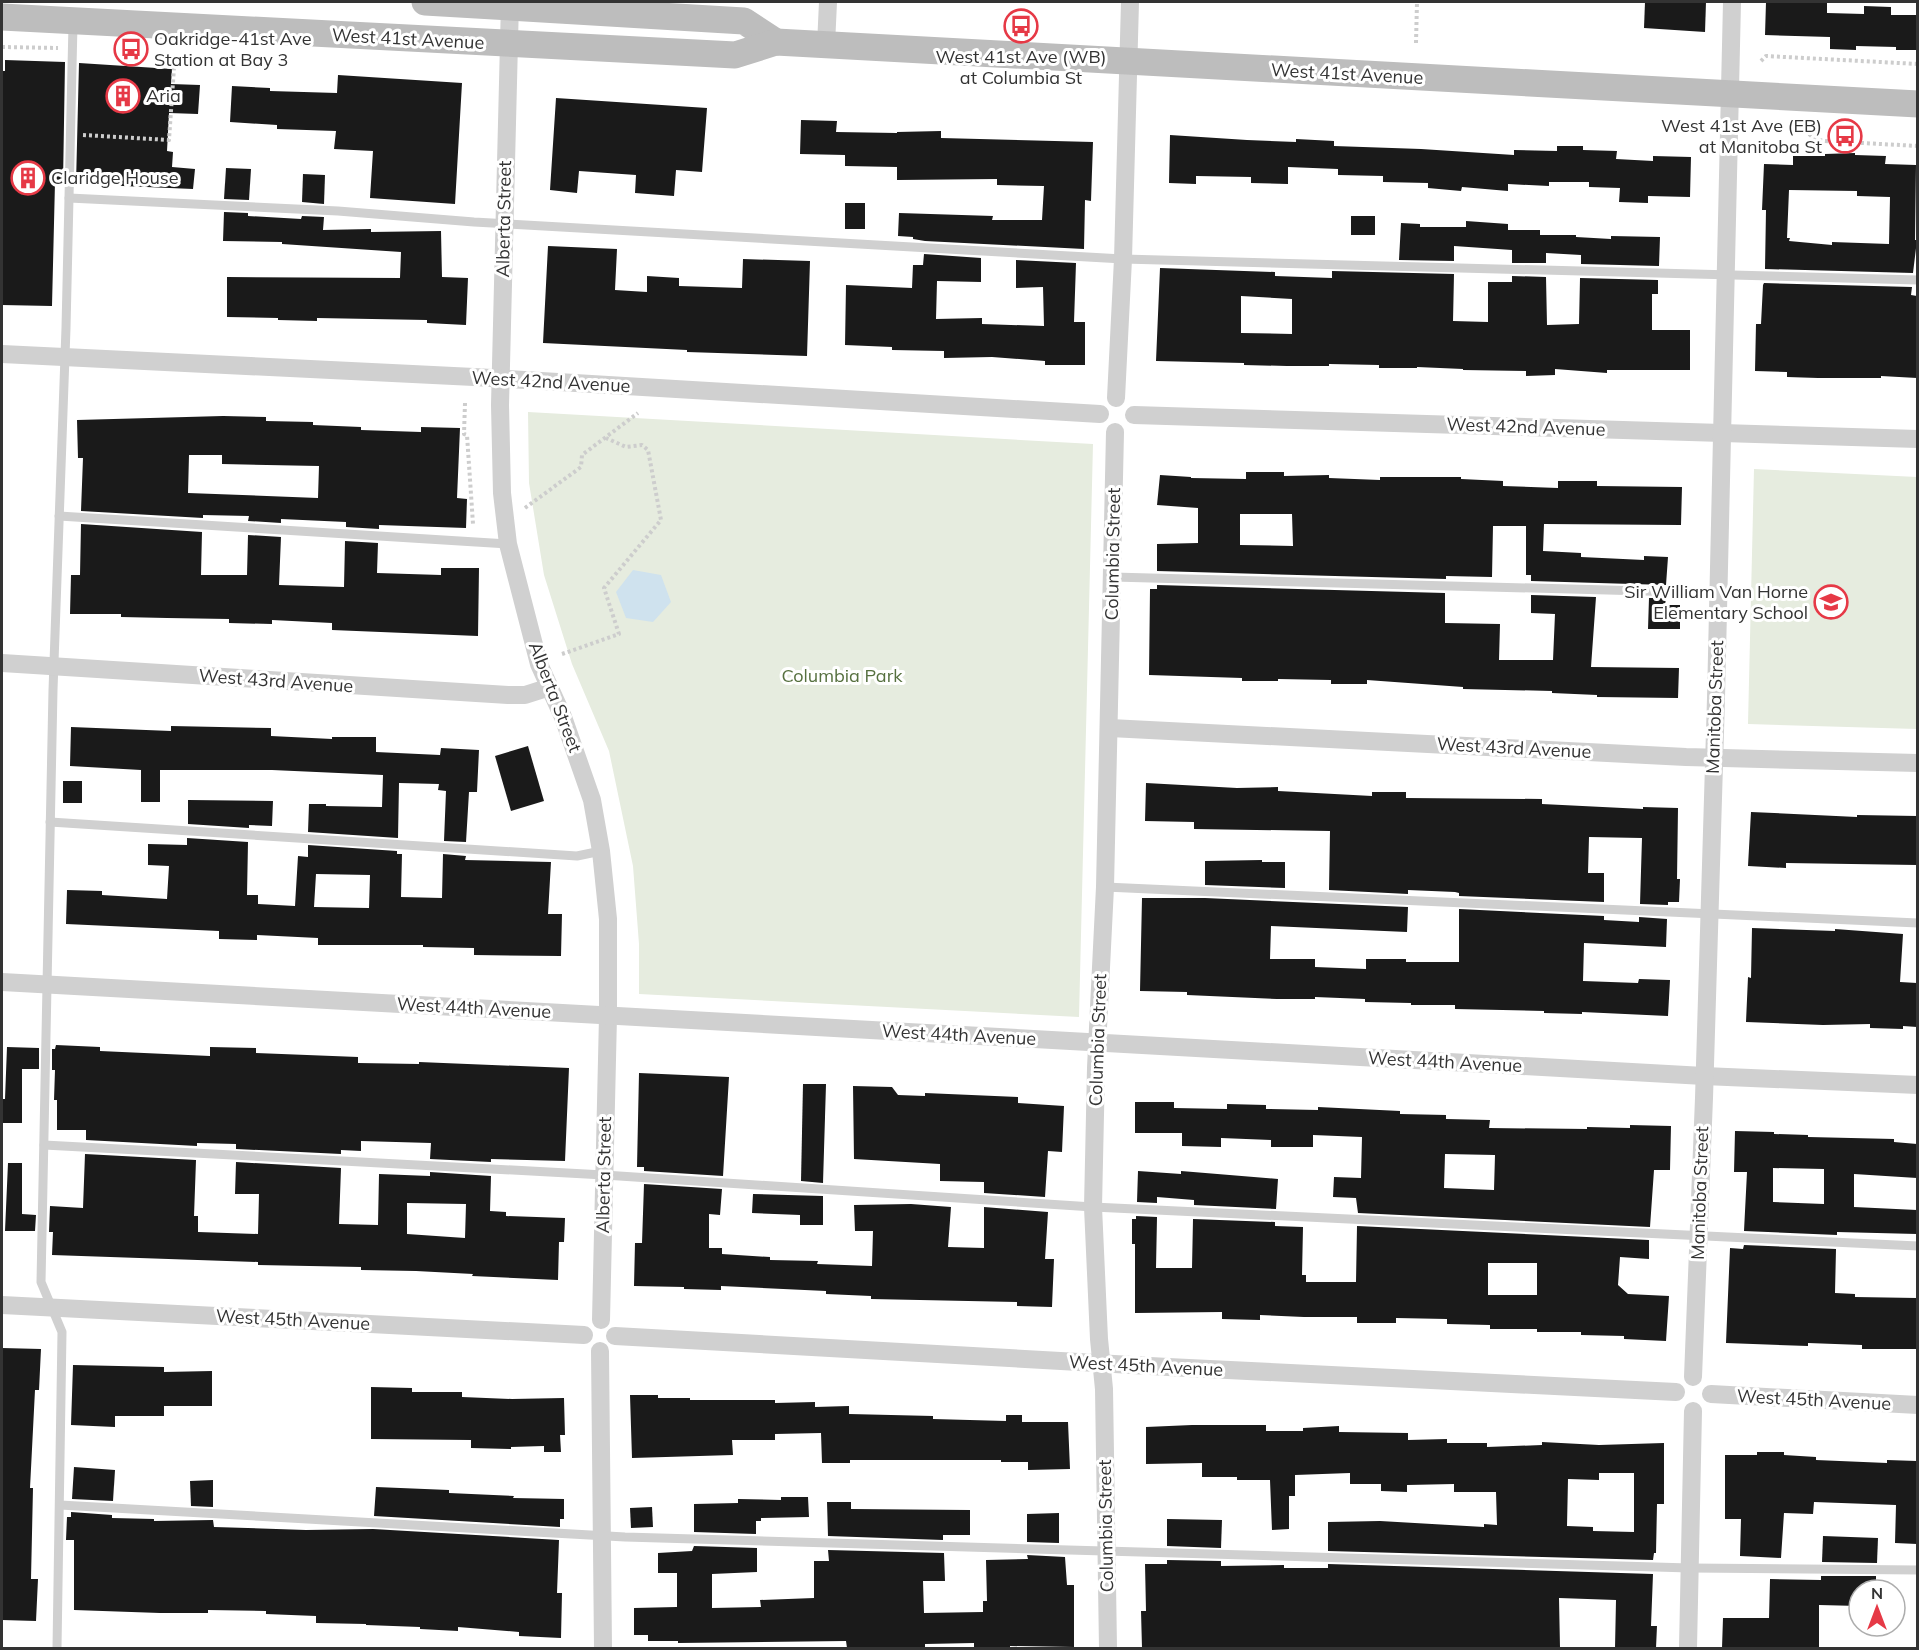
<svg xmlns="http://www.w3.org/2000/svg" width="1919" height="1650" font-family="Mulish,sans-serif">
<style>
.green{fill:#e6ecdf}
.water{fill:#cfe2ee}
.building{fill:#1a1a1a;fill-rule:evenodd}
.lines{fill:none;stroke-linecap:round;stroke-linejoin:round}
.path{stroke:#cdcdcd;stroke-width:4;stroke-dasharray:3 3;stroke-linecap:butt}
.service{stroke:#d0d0d0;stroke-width:9}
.minor{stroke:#d0d0d0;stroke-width:18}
.secondary{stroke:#bdbdbd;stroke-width:27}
.labels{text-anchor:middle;stroke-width:6;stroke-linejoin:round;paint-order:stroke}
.poi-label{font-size:18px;fill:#333;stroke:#fff;text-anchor:start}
.street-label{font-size:18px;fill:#333;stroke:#fff}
.park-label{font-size:18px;fill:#56703f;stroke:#fff}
</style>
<rect width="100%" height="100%" fill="#fff"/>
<!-- green -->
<g class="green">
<path d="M528 412 1093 444 1079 1017 639 994V944L633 866 609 751 572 664 544 575 529 483Z"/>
<path d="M1754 469 1917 477V729L1748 724Z"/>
</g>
<!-- water -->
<path class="water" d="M633 570 661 575 671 602 653 622 626 618 616 592Z"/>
<!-- building -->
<g class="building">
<path d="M1645 2H1706L1705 32 1644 28Z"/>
<path d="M1766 2H1827V13L1864 14V6L1891 7V15H1917V50H1896V47L1856 46V50L1830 49V37L1765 35Z"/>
<path d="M5 60 65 62 63 183 55 182 52 306 2 305V71H5Z"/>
<path d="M79 63 172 69 171 84 200 85 198 114 169 113 167 151 173 152 172 167 195 169 193 189 76 184Z"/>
<path d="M338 75 462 83 455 204 370 198 373 151 334 149 336 131 277 129V125L230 122 232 86 270 88V91L337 93Z"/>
<path d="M556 98 707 108 702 172 676 170 674 196 635 193 636 175 579 171 577 193 550 190Z"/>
<path d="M801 120 837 121 836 132 897 133V132L941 131V138L1093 142 1091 201 1085 200 1084 249 925 241 913 239V237L898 236 899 213 993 216 992 220H1042L1044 186 997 185V179L897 180V167L845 166V155L800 154Z"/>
<path d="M1170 135 1247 140 1296 142V139L1334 141V146L1421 149 1514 155V150L1557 151V146H1583V150L1617 151 1616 159 1653 161V156L1691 157 1690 197 1648 196V203L1619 202 1620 188 1589 187V182H1549V186L1508 184V191L1462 187 1461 191 1428 188V183L1383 182V176L1338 175V169L1288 167V184L1251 183V177L1196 176V184L1169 183Z"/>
<path d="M1855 153V155L1886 156 1885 164 1916 165 1915 240H1917L1913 273 1765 269 1766 210H1762L1764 164 1793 165V156H1825V154ZM1789 190 1857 191V196L1890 197 1889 244 1832 242V245L1789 241 1790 238H1787Z"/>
<path d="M226 168 251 169 249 200 224 199Z"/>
<path d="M303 174 325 175 324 204 302 202Z"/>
<rect x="845" y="203" width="20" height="26"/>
<path d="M224 212 248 213V216L301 219 302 216 324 217 323 230 371 229V232L441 231 442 277 468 278 466 325 427 323V320L317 318V321L278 320V318L227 317V277L400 278 401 252 282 244V242L223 241Z"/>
<rect x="1351" y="216" width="24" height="19"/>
<path d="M1466 221 1508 224V230H1540V235H1576V237L1611 239V236L1660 237 1659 266 1581 264V255L1546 253V263H1512V250L1454 246V261L1399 260 1401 223 1420 224V227H1466Z"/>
<path d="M548 246 617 249 615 290 647 292V276L679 278V286L742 288 743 259 810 261 807 356 687 352V350L543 343Z"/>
<path d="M924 254 981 258V282L937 281 936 319 982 318V324L1044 326 1043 287 1016 288V260L1076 263 1074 322H1085V365H1045V361L992 357 944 358V351L892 350V347L845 345 846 285 912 288 913 265H923Z"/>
<path d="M1160 268 1275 272V276L1332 278V271L1454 274 1453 321 1488 322V282H1512V276L1546 277 1547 325 1579 324 1580 278 1658 280V294H1652V330H1690V370H1607V373L1555 369V375L1526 376V371L1463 370V369L1417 367V368H1379V365L1329 364V366H1287L1244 365V363L1156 361ZM1241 296 1292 299V334L1241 333Z"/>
<path d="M1764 283 1912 287 1911 295 1917 296V378L1881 376V378H1818L1787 377V372L1755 371 1756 324H1761L1763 285Z"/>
<path d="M223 416 266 417V421L313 422V425L361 427V430L421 432V427L460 428 457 498 467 499 466 528 379 525V529L346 527V522L281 519V523L248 521 249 516 203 515V518L81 511 83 458H78L77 420ZM189 455H222V464L319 466 318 498 188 493Z"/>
<path d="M1246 472H1284V476L1329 475V478L1380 480V477H1461V479L1503 481V486L1558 488V481H1597V486L1682 487 1681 525 1544 524 1543 551 1581 553V557L1644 560V556L1668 557 1666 585 1531 581V575H1526V526H1493L1492 577 1446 576V579L1157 571V544L1198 543V508L1157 505 1160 475 1191 477V478L1246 479ZM1240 514H1292L1293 546 1240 545Z"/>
<path d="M81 524 202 532 201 575H247L248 535 281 537 279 585 344 587 345 541 378 543 377 573 441 575V568H479L478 636 332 630V623L272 620V624L229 623V619L167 618 121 617V614H70L71 575H80Z"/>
<path d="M1157 585 1445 593V623L1500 624 1499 660H1553L1555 614 1531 613V595L1596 597 1591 667 1679 668 1678 698 1597 697V695L1552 693V691L1463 689V687L1367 680V684H1331V680L1278 679V681H1242V678L1149 675 1150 589H1157Z"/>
<path d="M1649 598H1666L1665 605H1680V629H1648Z"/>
<path d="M171 726 271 728V736L332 739V737H376V752L440 755 441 748 479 750 477 792H469L466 842 444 841 446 791 438 790 439 784 399 783 398 838 308 832 309 804H326V806L382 807 383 775 272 770H160V802H141V770L70 766 71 727 171 731Z"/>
<path d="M528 746 544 801 511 811 495 756Z"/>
<rect x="63" y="781" width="19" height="22"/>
<path d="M1146 783 1237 788 1278 787V791L1372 796V792H1406V798L1542 799V804L1643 809V807L1678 808 1677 879H1680L1679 902H1668V905L1640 904 1642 838 1589 837 1588 873H1604V902L1459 896V893L1455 892 1408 890V894L1329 890 1330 831 1194 829V822L1145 821Z"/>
<path d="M188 800 273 801 272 826 249 825V828L188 824Z"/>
<path d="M1751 812 1857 817V815L1917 816V865L1786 863V868L1748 866Z"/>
<path d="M187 838 248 842 247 895H258V904L295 906 298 856 308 857V845L397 851V854H402L401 897 442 898 443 854 466 856 465 860 551 862 548 914H562L561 956 474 955V948L423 947V945H318V938L257 935V940L219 939V931L66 924 67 890 102 891V895L167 899 169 866 148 865V844L187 845ZM316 874 370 875 369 908 314 907Z"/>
<path d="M1262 860V862H1285V888L1205 885V861Z"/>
<path d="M1142 898H1205L1408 907 1407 932 1271 926 1270 959H1315V967L1366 969V959H1406V962H1459V909L1604 916V920L1639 922V917L1667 919 1666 947 1584 943 1583 981 1638 983 1639 979 1670 980 1668 1016 1582 1012V1014L1544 1013V1011L1455 1009V1005H1411V1003L1365 1002V999L1315 997V999H1277L1187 995V992L1140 991Z"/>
<path d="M1752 928 1835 931V929L1903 934 1900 982 1917 983V1027L1903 1026V1029L1870 1028V1024L1823 1025 1746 1022 1748 977 1751 978Z"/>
<path d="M56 1045 100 1047V1051L210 1056V1047L256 1048V1053L358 1057V1063L419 1064V1062L569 1068 565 1161 491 1159V1162L430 1159 431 1143 361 1141V1151L341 1150V1154L236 1149V1144L197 1143V1146L86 1140V1130H57V1100H54L55 1070H52V1049H55Z"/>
<path d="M7 1047 39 1048V1069H22V1123H2V1099H5Z"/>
<path d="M639 1073 729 1077 723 1176 644 1171V1167H637Z"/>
<path d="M803 1084H826L823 1183 801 1181Z"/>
<path d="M853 1086 892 1087 898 1095 925 1096V1093L1018 1097V1103L1064 1106 1062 1152 1048 1151 1045 1197 984 1193V1182L940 1181V1164L854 1159Z"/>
<path d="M1135 1102H1174V1108L1227 1109V1104L1266 1105V1109L1318 1110V1107L1400 1111V1114L1446 1115V1119L1490 1120 1489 1128 1587 1129V1127L1630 1128V1125L1671 1126 1670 1170H1654L1650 1227 1358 1213 1356 1198 1333 1197 1334 1177 1361 1178 1362 1137 1313 1135V1147H1271V1140L1221 1138V1147L1182 1146V1133H1135ZM1445 1154 1495 1155 1494 1190 1444 1188Z"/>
<path d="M1735 1131 1774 1132V1134L1808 1135V1137L1894 1139V1142L1917 1144V1178L1854 1174V1207L1917 1210V1234L1837 1232V1235L1744 1231 1747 1172H1734ZM1773 1168 1824 1169V1204L1773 1202Z"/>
<path d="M85 1154 196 1160 194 1216H198V1232L258 1234 259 1194H235L236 1162 341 1168 339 1224 378 1225 379 1174 430 1176V1172L491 1176 490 1211 506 1212V1216L565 1218 564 1242H559L558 1280 472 1276 473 1274 416 1271 361 1270V1267L258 1265V1262L52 1255 53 1232H49L50 1206 83 1208ZM407 1203 466 1204 465 1238 407 1234Z"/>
<path d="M8 1163H22V1214L36 1215 35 1231H5Z"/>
<path d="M1138 1171 1181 1174V1171L1278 1179 1276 1209 1194 1205V1200L1157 1197V1203L1137 1202Z"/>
<path d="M644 1184 722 1189 720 1215 709 1214V1248H722V1254L770 1257V1260L818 1261 817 1264 872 1266 873 1231H855L854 1205 911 1204 951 1207 948 1247 984 1248V1207L1048 1212 1045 1259H1054L1052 1307 1017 1306V1302L871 1299V1296L826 1294V1291L721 1286V1290L684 1289V1287L634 1286 635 1243H642Z"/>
<path d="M753 1194 823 1196V1225H800V1215L752 1213Z"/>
<path d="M1136 1216 1157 1217 1156 1268H1192L1193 1219 1275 1222V1226L1303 1227 1302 1275H1306V1282H1356L1357 1226 1649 1240V1259L1620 1257 1618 1285 1628 1294 1669 1296 1666 1341 1624 1339V1336L1581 1335V1332H1537V1329H1490V1325L1447 1324V1319L1396 1318V1323H1357V1317H1304L1260 1315V1320L1222 1319V1312L1135 1313V1244H1132V1219H1136ZM1488 1263H1537V1295H1488Z"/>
<path d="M1744 1245 1836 1249 1835 1293 1855 1294V1297L1917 1298V1349H1862V1345L1808 1343V1346L1726 1343 1730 1248 1743 1249Z"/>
<path d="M2 1348 41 1349 39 1390H35L30 1488H33L31 1579H38L36 1621 2 1620Z"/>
<path d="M73 1365 164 1367V1372L212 1371V1406H164V1416H115V1427L71 1425Z"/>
<path d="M371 1387 412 1388V1392H462V1397L512 1399 564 1398 565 1435H560L561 1452H544V1446L511 1447V1449L471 1448V1440L371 1439Z"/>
<path d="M630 1395H658V1398H690V1400H775V1403L815 1402V1407L849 1406V1414L933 1416V1419L1006 1421V1415H1022V1422H1068L1070 1469 1028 1470V1462H1001V1460H850V1463H822L821 1433 775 1434V1440H732L733 1455 632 1458Z"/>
<path d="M1192 1425H1266V1431H1303V1428L1339 1426V1432L1408 1433V1440L1447 1439V1443H1487V1447L1542 1445V1442L1599 1445 1664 1443V1504H1657L1656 1553H1654L1653 1560 1328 1551V1522L1380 1521 1484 1527V1524L1497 1525 1496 1492H1454V1484L1407 1485V1492L1381 1491V1484H1350V1473L1295 1475V1496H1289V1529L1272 1530 1270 1480H1237V1477H1202V1463L1146 1464V1427ZM1599 1473H1634V1532L1593 1531V1527L1567 1526 1568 1479 1599 1480Z"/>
<path d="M1757 1452H1784V1455L1816 1457V1460L1887 1463V1460L1917 1461V1544L1895 1543 1896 1505 1814 1502 1813 1514 1784 1513 1781 1558 1740 1556 1741 1519H1725V1455H1757Z"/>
<path d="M74 1467 115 1470 113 1501 72 1499Z"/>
<path d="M213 1480V1507L191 1506 190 1481Z"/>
<path d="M376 1487 449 1490V1493L514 1496 513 1498 564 1499V1519H560V1527L374 1516Z"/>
<path d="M781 1497H808L809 1517 761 1518V1521H756V1534L694 1532V1504L738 1503V1499L781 1500Z"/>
<path d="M827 1502H851V1509L970 1510V1535H943V1540L828 1536Z"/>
<path d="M652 1507 653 1527 631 1528 630 1508Z"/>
<path d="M71 1512 112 1515V1518L154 1519V1521L213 1520 214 1527 306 1530 373 1529 559 1540 557 1593H562L561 1638 519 1636V1632L458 1627V1631L420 1629V1627L366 1625V1624L316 1623V1616L266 1614V1611L208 1610V1613H160L74 1610V1540H66L67 1517H71Z"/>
<path d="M1059 1513V1543L1027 1542V1514Z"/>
<path d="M1167 1519 1222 1520 1221 1548 1167 1546Z"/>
<path d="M1823 1536 1878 1538 1877 1563 1822 1562Z"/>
<path d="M694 1546 757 1548V1572L712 1574V1608L761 1607 760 1600 814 1598V1561H829L828 1550 944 1553 945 1581H923L924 1613 983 1612V1601H987L986 1560 1028 1559 1027 1555 1065 1557 1067 1585H1074V1647L1010 1646V1648H974V1643L925 1644V1648H847L846 1641 678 1643V1641H648V1635H634V1608L677 1607V1573H658V1553L692 1551Z"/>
<path d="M1167 1560 1221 1561V1566L1284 1565V1568H1328V1564L1653 1574 1651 1626H1657L1656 1648H1615L1616 1600 1559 1598 1560 1648H1142L1141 1611H1146L1145 1564H1167Z"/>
<path d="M1821 1576H1876V1590H1859V1606L1819 1605V1648H1722L1723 1618H1769L1770 1579 1821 1580Z"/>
</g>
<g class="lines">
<!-- path -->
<g class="path">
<path d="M1416 43 1417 2"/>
<path d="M2 47 58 48"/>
<path d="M1761 61 1766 56 1918 64"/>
<path d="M1809 134 1815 139 1825 141 1918 146"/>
<path d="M83 135 169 140 175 53"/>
<path d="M465 403 464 434 467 435 473 524"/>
<path d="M525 508 581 467 582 455 638 413"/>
<path d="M562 654 619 634 604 588 661 520 648 450 642 445 626 447 606 438"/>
</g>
<!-- service -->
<g class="service">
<path d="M69 198 338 211 474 222 1123 259 1918 280"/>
<path d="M59 516 508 544"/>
<path d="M1113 577 1718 593"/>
<path d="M50 822 577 856 601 851"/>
<path d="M1105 887 1918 923"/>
<path d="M44 1145 604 1175 1093 1207 1918 1246"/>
<path d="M60 1505 625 1537 1690 1568 1918 1570"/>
<path d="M57 1648 62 1332 41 1282 53 690 66 328 73 24"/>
</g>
<!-- minor -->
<g class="minor">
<path d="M510 2 500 405 502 493 508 544 539 664 563 717 592 800 601 851 608 919V1016L601 1320"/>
<path d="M826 45 828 2"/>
<path d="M2 354 474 377 1100 414"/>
<path d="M1116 398 1123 259 1130 2"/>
<path d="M1134 415 1918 439"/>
<path d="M2 663 508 695H525L550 687"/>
<path d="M1110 728 1686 757 1918 763"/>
<path d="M2 982 1704 1076 1918 1085"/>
<path d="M2 1305 584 1335"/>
<path d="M615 1336 1168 1367 1676 1392"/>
<path d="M600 1351 603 1648"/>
<path d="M1693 1377 1704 1098 1716 698 1732 2"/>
<path d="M1711 1394 1918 1405"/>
<path d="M1108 1648 1104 1389 1099 1339 1093 1207 1096 1068 1105 887 1115 432"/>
<path d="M1688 1648 1693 1411"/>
</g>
<!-- secondary -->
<g class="secondary">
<path d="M425 2 744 21 776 42"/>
<path d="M2 17 735 55 776 42 1918 104"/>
</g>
</g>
<!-- icons -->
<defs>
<g id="bus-ring" transform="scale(1.725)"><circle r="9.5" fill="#fff" stroke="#e63946" stroke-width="1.5"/><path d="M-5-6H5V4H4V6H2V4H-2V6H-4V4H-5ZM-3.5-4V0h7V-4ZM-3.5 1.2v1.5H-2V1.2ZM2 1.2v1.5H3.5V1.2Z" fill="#e63946"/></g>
<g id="building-ring" transform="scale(1.725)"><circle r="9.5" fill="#fff" stroke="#e63946" stroke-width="1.5"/><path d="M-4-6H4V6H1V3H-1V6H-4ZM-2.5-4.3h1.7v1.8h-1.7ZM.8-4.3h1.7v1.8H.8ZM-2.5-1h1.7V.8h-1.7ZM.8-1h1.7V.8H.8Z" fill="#e63946"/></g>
<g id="school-ring" transform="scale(1.725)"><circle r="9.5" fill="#fff" stroke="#e63946" stroke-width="1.5"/><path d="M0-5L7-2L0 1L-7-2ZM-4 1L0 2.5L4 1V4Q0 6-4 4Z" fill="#e63946"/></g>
</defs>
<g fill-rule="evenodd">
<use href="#bus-ring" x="1021" y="26"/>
<use href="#bus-ring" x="131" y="49"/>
<use href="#building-ring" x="123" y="96"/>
<use href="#bus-ring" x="1845" y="136"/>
<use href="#building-ring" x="28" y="178"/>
<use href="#school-ring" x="1831" y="602"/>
</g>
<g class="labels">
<!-- poi labels -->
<g class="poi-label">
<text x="154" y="45">Oakridge-41st Ave<tspan x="154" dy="21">Station at Bay 3</tspan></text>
<text x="1021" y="63" text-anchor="middle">West 41st Ave (WB)<tspan x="1021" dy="21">at Columbia St</tspan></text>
<text x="146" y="102">Aria</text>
<text x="1822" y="132" text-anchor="end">West 41st Ave (EB)<tspan x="1822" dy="21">at Manitoba St</tspan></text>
<text x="51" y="184">Claridge House</text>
<text x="1808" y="598" text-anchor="end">Sir William Van Horne<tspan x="1808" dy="21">Elementary School</tspan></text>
</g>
<!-- street labels -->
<g class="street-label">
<text transform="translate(408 39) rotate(3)" y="6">West 41st Avenue</text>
<text transform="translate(1347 74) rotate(3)" y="6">West 41st Avenue</text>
<text transform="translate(504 219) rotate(-89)" y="6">Alberta Street</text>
<text transform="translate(551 382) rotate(3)" y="6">West 42nd Avenue</text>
<text transform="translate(1526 427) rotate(2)" y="6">West 42nd Avenue</text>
<text transform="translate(1113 554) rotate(-89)" y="6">Columbia Street</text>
<text transform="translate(276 681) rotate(4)" y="6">West 43rd Avenue</text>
<text transform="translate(555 697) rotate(69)" y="6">Alberta Street</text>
<text transform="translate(1715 707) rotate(-88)" y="6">Manitoba Street</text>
<text transform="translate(1514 748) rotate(3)" y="6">West 43rd Avenue</text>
<text transform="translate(474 1008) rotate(3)" y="6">West 44th Avenue</text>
<text transform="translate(959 1035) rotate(3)" y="6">West 44th Avenue</text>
<text transform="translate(1098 1040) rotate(-88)" y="6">Columbia Street</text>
<text transform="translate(1445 1062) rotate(3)" y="6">West 44th Avenue</text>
<text transform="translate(604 1175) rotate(-89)" y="6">Alberta Street</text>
<text transform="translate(1700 1193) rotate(-88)" y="6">Manitoba Street</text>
<text transform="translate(293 1320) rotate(3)" y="6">West 45th Avenue</text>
<text transform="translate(1146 1366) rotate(3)" y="6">West 45th Avenue</text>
<text transform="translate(1814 1400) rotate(3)" y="6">West 45th Avenue</text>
<text transform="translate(1106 1526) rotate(-91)" y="6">Columbia Street</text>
</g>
<!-- park labels -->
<g class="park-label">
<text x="842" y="682">Columbia Park</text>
</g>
</g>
<!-- border -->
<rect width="1919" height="1650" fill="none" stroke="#333333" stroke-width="6"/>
<!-- north arrow -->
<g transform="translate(1877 1608)"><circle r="28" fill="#ffffff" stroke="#adadad" stroke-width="1.5"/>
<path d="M0-4.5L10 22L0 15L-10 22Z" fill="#e63946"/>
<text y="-9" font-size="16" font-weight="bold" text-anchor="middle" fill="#333333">N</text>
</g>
</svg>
